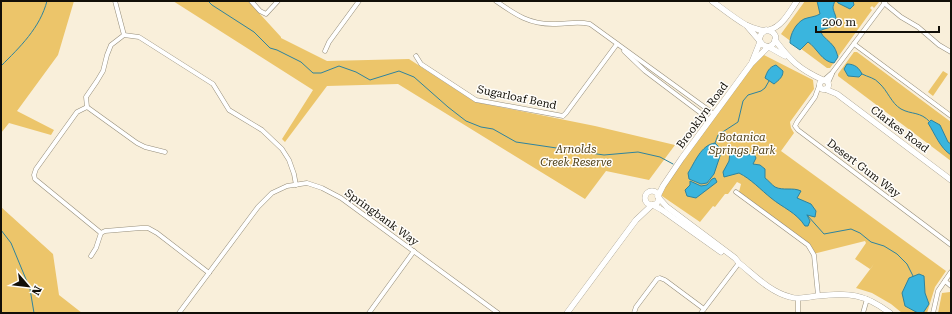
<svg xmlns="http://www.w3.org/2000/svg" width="952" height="314" font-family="'Roboto Serif',serif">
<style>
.green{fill:#ecc56a}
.water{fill:#3ab5de;stroke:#2e839e}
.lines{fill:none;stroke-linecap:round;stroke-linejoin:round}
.stream{stroke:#2e839e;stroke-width:1}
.street-casing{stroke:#968e7b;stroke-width:5}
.secondary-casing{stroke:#968e7b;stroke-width:6}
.street{stroke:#fff;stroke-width:4}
.secondary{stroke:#fff;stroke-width:5.5}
.labels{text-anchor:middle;stroke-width:3;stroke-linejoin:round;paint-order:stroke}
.street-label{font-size:11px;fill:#120f08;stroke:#fffdf9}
.park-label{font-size:11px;font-style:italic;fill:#4d3d15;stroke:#fffdf9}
</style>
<rect width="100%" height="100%" fill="#f9efda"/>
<!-- green -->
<g class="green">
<path d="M1 1H74L58 55 17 111 54 130 51 135 9 123 1 133Z"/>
<path d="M173 1H248L281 37V38L327 61 409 59 475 102 595 126 675 145 649 180 606 171 585 199 398 84 327 86 285 142 282 139 313 90Z"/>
<path d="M805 1H877L879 2 874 8 872 6 870 8 872 10 830 68H827L781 34Z"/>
<path d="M854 52H857L951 122V161L838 76V74Z"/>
<path d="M760 53 813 80 814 89 790 122 791 128 794 133 781 151 946 271 935 287 927 313H902L891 304 872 293 856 288 874 264 870 269 855 259 866 243 865 241 813 254 809 244 739 192 741 184 737 182 728 194H725L715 207 713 206 700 222 662 196 661 189Z"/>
<path d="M943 71 948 74 933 96 928 92Z"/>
<path d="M1 207 53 254 59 295 82 313H1Z"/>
<path d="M950 292 951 293V313H938L942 293Z"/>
</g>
<!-- water -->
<g class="water">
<path d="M817 1H835C834 3 833 6 833 8 834 14 840 21 832 26 828 29 824 28 820 31 823 38 830 41 834 47 836 50 837 54 838 57L834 63C822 62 817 48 808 42L800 50 790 43C790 34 796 23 804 19 809 17 815 17 820 14Z"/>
<path d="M837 1H853L854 5 850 9 838 3Z"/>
<path d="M847 64C855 64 859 68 862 74L859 77 848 76 844 69Z"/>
<path d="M776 65 783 71C783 77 779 80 774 84L765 78C767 72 769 67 776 65Z"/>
<path d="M931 120 940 125 948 142 951 144V155C940 148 935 134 928 123Z"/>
<path d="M715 143 722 150 714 174 707 183 701 184 689 179 688 173C695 162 701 145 715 143Z"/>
<path d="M736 150 747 155 754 154 756 158 753 164 760 165 765 169V178C768 180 772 185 775 187 783 191 793 187 801 191L797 198 811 204 816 211 815 217 807 215 810 221 808 226H805C796 212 783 208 771 198 761 190 751 179 739 173L724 177 723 172 729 161 730 152Z"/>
<path d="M715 178 717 182 696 198 687 196 685 190 690 185V181L701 186 707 185 712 179Z"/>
<path d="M919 274 924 276 925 293 929 304 923 313H918L905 306 902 293 909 278Z"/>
</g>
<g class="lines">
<!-- stream -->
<g class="stream">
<path d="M208 1 212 5 254 32 270 48 277 50 301 62 313 73H321L339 66 356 72 370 80 399 71 414 77 448 107 466 121 481 127 493 129 516 142 604 155 638 152 660 157 673 164"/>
<path d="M1 66C20 47 40 28 47 1"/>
<path d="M862 74C868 77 875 78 879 83 888 91 891 103 901 109 912 115 920 111 930 122"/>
<path d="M715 143 718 135 738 122 743 101 748 95 761 91 765 88 769 81"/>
<path d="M807 215 824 234 851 229 860 233 871 242 884 246 897 254 907 264 913 276"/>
<path d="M1 230 11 243 30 289 34 313"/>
</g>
<!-- street casing -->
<g class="street-casing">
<g id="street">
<path d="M115 1 124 35"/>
<path d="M251 1 260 11 266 14 278 1"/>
<path d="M496 1C516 15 530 25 556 24 569 24 576 21 590 24L714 114"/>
<path d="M884 3 901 17 918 27 939 45 951 52"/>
<path d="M854 44 951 116"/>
<path d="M325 51 329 42 359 1"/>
<path d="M624 51 645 71 710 120"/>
<path d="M416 56 421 64 476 100 563 116 566 113 617 44"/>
<path d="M824 80 832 73 886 1"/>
<path d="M828 83 832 74"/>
<path d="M819 86 815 97 797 122 795 126 798 130 951 245"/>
<path d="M87 107 137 143 145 147 165 152"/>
<path d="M736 192 808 245 814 255 818 295"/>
<path d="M91 256 96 248 101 233"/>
<path d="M209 273 157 233 148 228H141L105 231 101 233 35 179 34 175 36 169 77 112 87 107 86 97 97 81 103 71 107 55 111 45 124 35 139 37 213 84 229 110 262 130 282 149 289 160 294 174 296 185"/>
<path d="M945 281 951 286"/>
<path d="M798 299V313"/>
<path d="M179 313 258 207 272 193 287 186 307 183 322 188 341 198 498 313"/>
<path d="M369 313 414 251"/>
<path d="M634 313 636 307 657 279 660 278 665 280 704 309"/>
<path d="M701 313 739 263"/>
<path d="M863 313 867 299"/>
<path d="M933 313 938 291 951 272"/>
</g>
</g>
<!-- secondary casing -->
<g class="secondary-casing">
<g id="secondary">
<path d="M712 1C723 9 734 18 746 25 750 27 756 29 760 30 764 31 769 30 772 32 779 37 775 44 769 47L763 45 759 40 761 34 766 30"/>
<path d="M747 26 759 40"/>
<path d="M769 30C782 27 790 11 797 1"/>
<path d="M775 40C791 61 799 69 823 80"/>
<path d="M769 47 785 56"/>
<path d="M752 62 760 42"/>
<circle cx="824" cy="85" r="4.5"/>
<path d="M825 89 837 94 951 180"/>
<circle cx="652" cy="198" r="7"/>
<path d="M658 196 663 186 682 158 751 64 768 47"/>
<path d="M658 197 667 207 735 258 739 263C754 275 770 292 790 297 799 300 808 297 817 296 848 292 865 294 890 313"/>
<path d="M653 205 662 210 721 252"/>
<path d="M567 313 636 220 652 205"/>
</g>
</g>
<!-- street -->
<use href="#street" class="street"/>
<!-- secondary -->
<use href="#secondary" class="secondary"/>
</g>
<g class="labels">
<!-- street labels -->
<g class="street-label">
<text transform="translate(517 97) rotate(12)" y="4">Sugarloaf Bend</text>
<text transform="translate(702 115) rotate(-54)" y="4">Brooklyn Road</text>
<text transform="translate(900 129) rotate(37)" y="4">Clarkes Road</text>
<text transform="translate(864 168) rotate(37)" y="4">Desert Gum Way</text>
<text transform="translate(382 217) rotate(36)" y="4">Springbank Way</text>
</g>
<!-- park labels -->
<g class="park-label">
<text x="742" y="141">Botanica<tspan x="742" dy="13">Springs Park</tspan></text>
<text x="576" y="153">Arnolds<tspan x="576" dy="13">Creek Reserve</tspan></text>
</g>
</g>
<!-- border -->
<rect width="952" height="314" fill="none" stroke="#120f08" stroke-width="4"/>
<!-- north arrow -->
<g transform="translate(28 286) rotate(118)" stroke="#fffdf9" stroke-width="3" paint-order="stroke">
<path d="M0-3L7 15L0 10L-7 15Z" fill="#120f08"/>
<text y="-6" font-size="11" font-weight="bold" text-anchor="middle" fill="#120f08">N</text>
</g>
<!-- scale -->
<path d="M816 26v6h123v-6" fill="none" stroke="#120f08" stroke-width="2"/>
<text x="822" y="26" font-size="12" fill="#120f08" stroke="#fffdf9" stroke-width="3" paint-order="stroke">200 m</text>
</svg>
